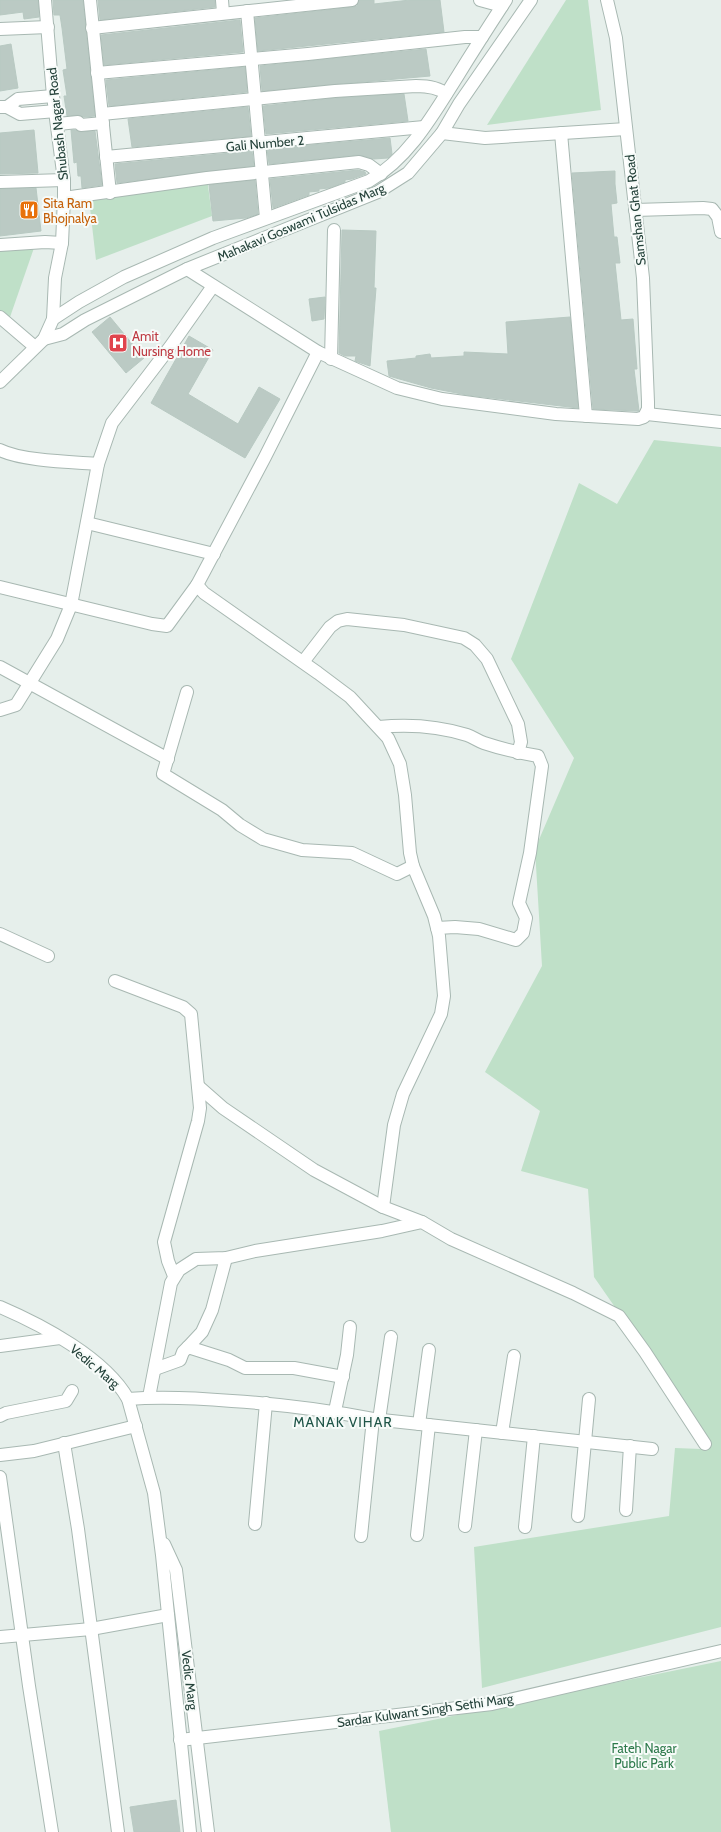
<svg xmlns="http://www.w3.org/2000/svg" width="721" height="1832" font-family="Cabin,sans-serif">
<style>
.green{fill:#bfe0c8}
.building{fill:#bbcac4;stroke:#b8c9c2}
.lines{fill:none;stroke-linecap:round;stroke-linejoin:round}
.minor-casing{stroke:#a8b8b2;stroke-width:14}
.tertiary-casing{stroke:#a8b8b2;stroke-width:14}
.minor{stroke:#fff;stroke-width:12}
.tertiary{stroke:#fff;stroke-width:12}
.labels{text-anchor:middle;stroke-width:4;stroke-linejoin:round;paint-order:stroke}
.street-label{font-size:13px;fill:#24423a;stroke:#f7fbf9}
.food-label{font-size:13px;fill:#c56008;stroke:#f7fbf9;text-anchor:start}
.health-label{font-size:13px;fill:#be3a42;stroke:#f7fbf9;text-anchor:start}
.park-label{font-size:13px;fill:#2d7a4b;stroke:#f7fbf9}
.neighbourhood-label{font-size:14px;letter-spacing:1px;fill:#1f5548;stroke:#f7fbf9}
</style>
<rect width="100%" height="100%" fill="#e6efeb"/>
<!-- green -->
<g class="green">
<path d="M566 0H588L601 110 487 125Z"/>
<path d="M207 178 212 216 96 260 89 199Z"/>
<path d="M35 245 9 320 0 311V248Z"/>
<path d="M654 440 721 447V1627L482 1688 474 1547 669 1516 675 1448 701 1449 690 1415 594 1277 588 1189 521 1171 540 1111 485 1072 542 966 535 849 574 758 511 659 579 483 617 504Z"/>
<path d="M721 1661V1832H391L379 1731Z"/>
</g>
<!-- building -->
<g class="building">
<path d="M0 0H38L39 17 24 19 23 12 0 15Z"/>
<path d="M53 0H83L95 116 84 117 78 115 67 116 64 96H67L63 70 67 69 62 28 60 15H54Z"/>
<path d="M98 0H215V7L100 20Z"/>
<path d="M359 0H374V4L410 0H440L444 32 258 51 255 18 353 7 357 6Z"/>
<path d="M240 20 243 52 104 65 101 35Z"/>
<path d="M11 44 18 88 0 91V46Z"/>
<path d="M426 49 430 76 262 91 260 66Z"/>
<path d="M245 67 247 92 109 106 106 80Z"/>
<path d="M404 94 408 121 266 134 263 106 336 98Z"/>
<path d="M248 107 251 136 132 147 128 119Z"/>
<path d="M34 130 38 173 0 174V133Z"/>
<path d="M71 130H75L81 132 95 131 102 185 82 188 81 176H78L77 162 74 163Z"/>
<path d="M390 138 392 154 388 158 374 159 358 155 269 164 267 149Z"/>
<path d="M252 151 254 166 117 183 115 164Z"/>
<path d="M358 170 365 172 366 174 352 179 345 180V182L329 188 319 189V191L309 192V195L273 208 270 179Z"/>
<path d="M615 171V184L617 203 611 204 614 237H617L620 263H615L621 320 633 319 637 369H634L639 411H637L593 409 572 173Z"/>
<path d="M255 180 258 214 246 218 213 221 209 185Z"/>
<path d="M36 188 41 231 0 236V189Z"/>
<path d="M342 230 376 231 374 288H376L370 366 355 361 356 356H345L339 353Z"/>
<path d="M325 297 324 319 312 321 309 299Z"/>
<path d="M110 317 144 358 126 373 92 332Z"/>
<path d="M570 317 578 408 467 395 431 388 389 376 387 361 416 358V356L430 354 431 358 464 356V352L508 354 506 322Z"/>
<path d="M189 336 213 350 188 394 238 424 259 387 280 399 245 458 151 403Z"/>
<path d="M176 1800 180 1832H134L130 1807Z"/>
</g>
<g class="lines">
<!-- minor casing -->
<g class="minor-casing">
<g id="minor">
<path d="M90 0 110 193"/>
<path d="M222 0 223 13"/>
<path d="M480 0 502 6"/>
<path d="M247 11 266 218"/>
<path d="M92 28 352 0"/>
<path d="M0 29 48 27"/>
<path d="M97 73 308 54 465 37H482"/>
<path d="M0 107H7L18 99 53 96"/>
<path d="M7 107 20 114 56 111"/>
<path d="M102 114 335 91 416 86C427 86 438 87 446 94"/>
<path d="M58 124 78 122 81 125 103 123"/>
<path d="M442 133 485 138 626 129"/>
<path d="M561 133 586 416"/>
<path d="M106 157 424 127"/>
<path d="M0 182 64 180"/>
<path d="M64 198 207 178 359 162 369 165 381 174"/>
<path d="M635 210 703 208 712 209 718 217 721 232"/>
<path d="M0 245 45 242 62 243"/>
<path d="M187 269 318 352 397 388 442 399 556 414 638 419 644 417 648 409V402L643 278 616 38 607 0"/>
<path d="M0 317 35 347"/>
<path d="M331 359 334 230"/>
<path d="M647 414 721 422"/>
<path d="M0 450C22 461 72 462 98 464"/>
<path d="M87 523 214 554"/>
<path d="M197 585 265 457 318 352"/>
<path d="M0 587 152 624 167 626 197 585 204 593 318 673 350 697 388 738 400 764 405 795 410 853 413 866 434 916 439 936 444 996 441 1014 403 1094 394 1125 383 1207 422 1222"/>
<path d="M303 662 330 627 338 621 347 619 404 625 464 638 475 645 487 659 518 724 521 742 518 753"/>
<path d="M0 667 168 759"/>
<path d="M187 692 163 774 222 810 240 825 263 839 302 850 352 853 397 874 413 866"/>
<path d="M0 710 16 705 57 639 71 605 98 464 112 423 170 347 213 286"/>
<path d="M379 727C409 724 438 726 467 735 473 737 478 741 484 743 502 749 520 753 538 756L542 766 530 853 519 903 526 918 523 933 516 940 479 929 455 927 437 928"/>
<path d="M0 934 48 956"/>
<path d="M115 981 183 1007 191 1014 200 1108 198 1121 164 1242 168 1261 174 1276"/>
<path d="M198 1086 223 1108 314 1170 383 1207"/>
<path d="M0 1307C42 1325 105 1358 128 1399L154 1493 162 1555 190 1832"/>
<path d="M0 1346 60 1338"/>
<path d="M188 1347 202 1332 212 1310 226 1258"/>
<path d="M155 1369 180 1360 183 1352 188 1347 229 1360 245 1368H294L343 1377"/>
<path d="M149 1397 171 1283 179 1270 196 1259 226 1258 255 1251 382 1231 422 1222 451 1239 573 1293 619 1316 645 1352 705 1444"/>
<path d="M128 1399C163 1396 197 1398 232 1401 279 1404 326 1410 373 1419L652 1449"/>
<path d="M335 1411 347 1355 350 1327"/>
<path d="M0 1416 6 1413 66 1401 72 1391"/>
<path d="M379 1420 391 1337"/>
<path d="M419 1424 429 1350"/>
<path d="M502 1433 514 1356"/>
<path d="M64 1443 78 1529 118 1832"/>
<path d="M0 1455 34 1451 136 1426"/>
<path d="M0 1477 29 1686 52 1832"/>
<path d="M626 1510 630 1446"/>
<path d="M578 1516 589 1399"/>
<path d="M255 1524 266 1403"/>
<path d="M465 1526 476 1430"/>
<path d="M525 1527 534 1436"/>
<path d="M417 1535 429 1425"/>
<path d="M361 1536 373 1419"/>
<path d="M164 1544 176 1570 208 1832"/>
<path d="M0 1637 91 1629 168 1615"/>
<path d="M180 1740 492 1704 721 1651"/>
</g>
</g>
<!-- tertiary casing -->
<g class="tertiary-casing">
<g id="tertiary">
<path d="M45 0 53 96 64 180V198L62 243 55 278 53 319"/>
<path d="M44 339 63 334 85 320 187 269 378 192 408 173 442 133 459 104 531 0"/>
<path d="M0 382 44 339 53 319 79 302 124 277 213 238 369 181C409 158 433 115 457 77 473 51 489 26 506 0"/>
</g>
</g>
<!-- minor -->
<use href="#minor" class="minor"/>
<!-- tertiary -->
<use href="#tertiary" class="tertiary"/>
</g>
<!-- icons -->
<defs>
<g id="restaurant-square" transform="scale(1)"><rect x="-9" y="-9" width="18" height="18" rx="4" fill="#e8710a" stroke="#f7fbf9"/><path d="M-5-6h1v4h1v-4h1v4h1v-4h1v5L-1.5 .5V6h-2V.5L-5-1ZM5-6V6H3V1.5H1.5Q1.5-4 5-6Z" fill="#fff"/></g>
<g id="hospital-square" transform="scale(1)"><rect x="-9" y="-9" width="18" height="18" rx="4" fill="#e0444e" stroke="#f7fbf9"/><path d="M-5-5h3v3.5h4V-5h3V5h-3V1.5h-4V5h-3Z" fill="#fff"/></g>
</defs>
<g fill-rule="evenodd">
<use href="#restaurant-square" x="29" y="210"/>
<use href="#hospital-square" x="118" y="343"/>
</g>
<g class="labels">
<!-- street labels -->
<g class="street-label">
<text transform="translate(57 124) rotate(-96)" y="5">Shubash Nagar Road</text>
<text transform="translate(265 143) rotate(-5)" y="5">Gali Number 2</text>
<text transform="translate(635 210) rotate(-96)" y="5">Samshan Ghat Road</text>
<text transform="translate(301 222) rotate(-23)" y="5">Mahakavi Goswami Tulsidas Marg</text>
<text transform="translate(95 1366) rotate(40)" y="5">Vedic Marg</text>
<text transform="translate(190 1680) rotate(83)" y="5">Vedic Marg</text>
<text transform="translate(425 1710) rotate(-8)" y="5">Sardar Kulwant Singh Sethi Marg</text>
</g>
<!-- food labels -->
<g class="food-label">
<text x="43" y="208">Sita Ram<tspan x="43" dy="15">Bhojnalya</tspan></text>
</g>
<!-- health labels -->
<g class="health-label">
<text x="132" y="341">Amit<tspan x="132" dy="15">Nursing Home</tspan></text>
</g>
<!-- park labels -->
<g class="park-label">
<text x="644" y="1753">Fateh Nagar<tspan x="644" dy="15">Public Park</tspan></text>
</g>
<!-- neighbourhood labels -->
<g class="neighbourhood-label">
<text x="343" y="1427">MANAK VIHAR</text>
</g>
</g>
</svg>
